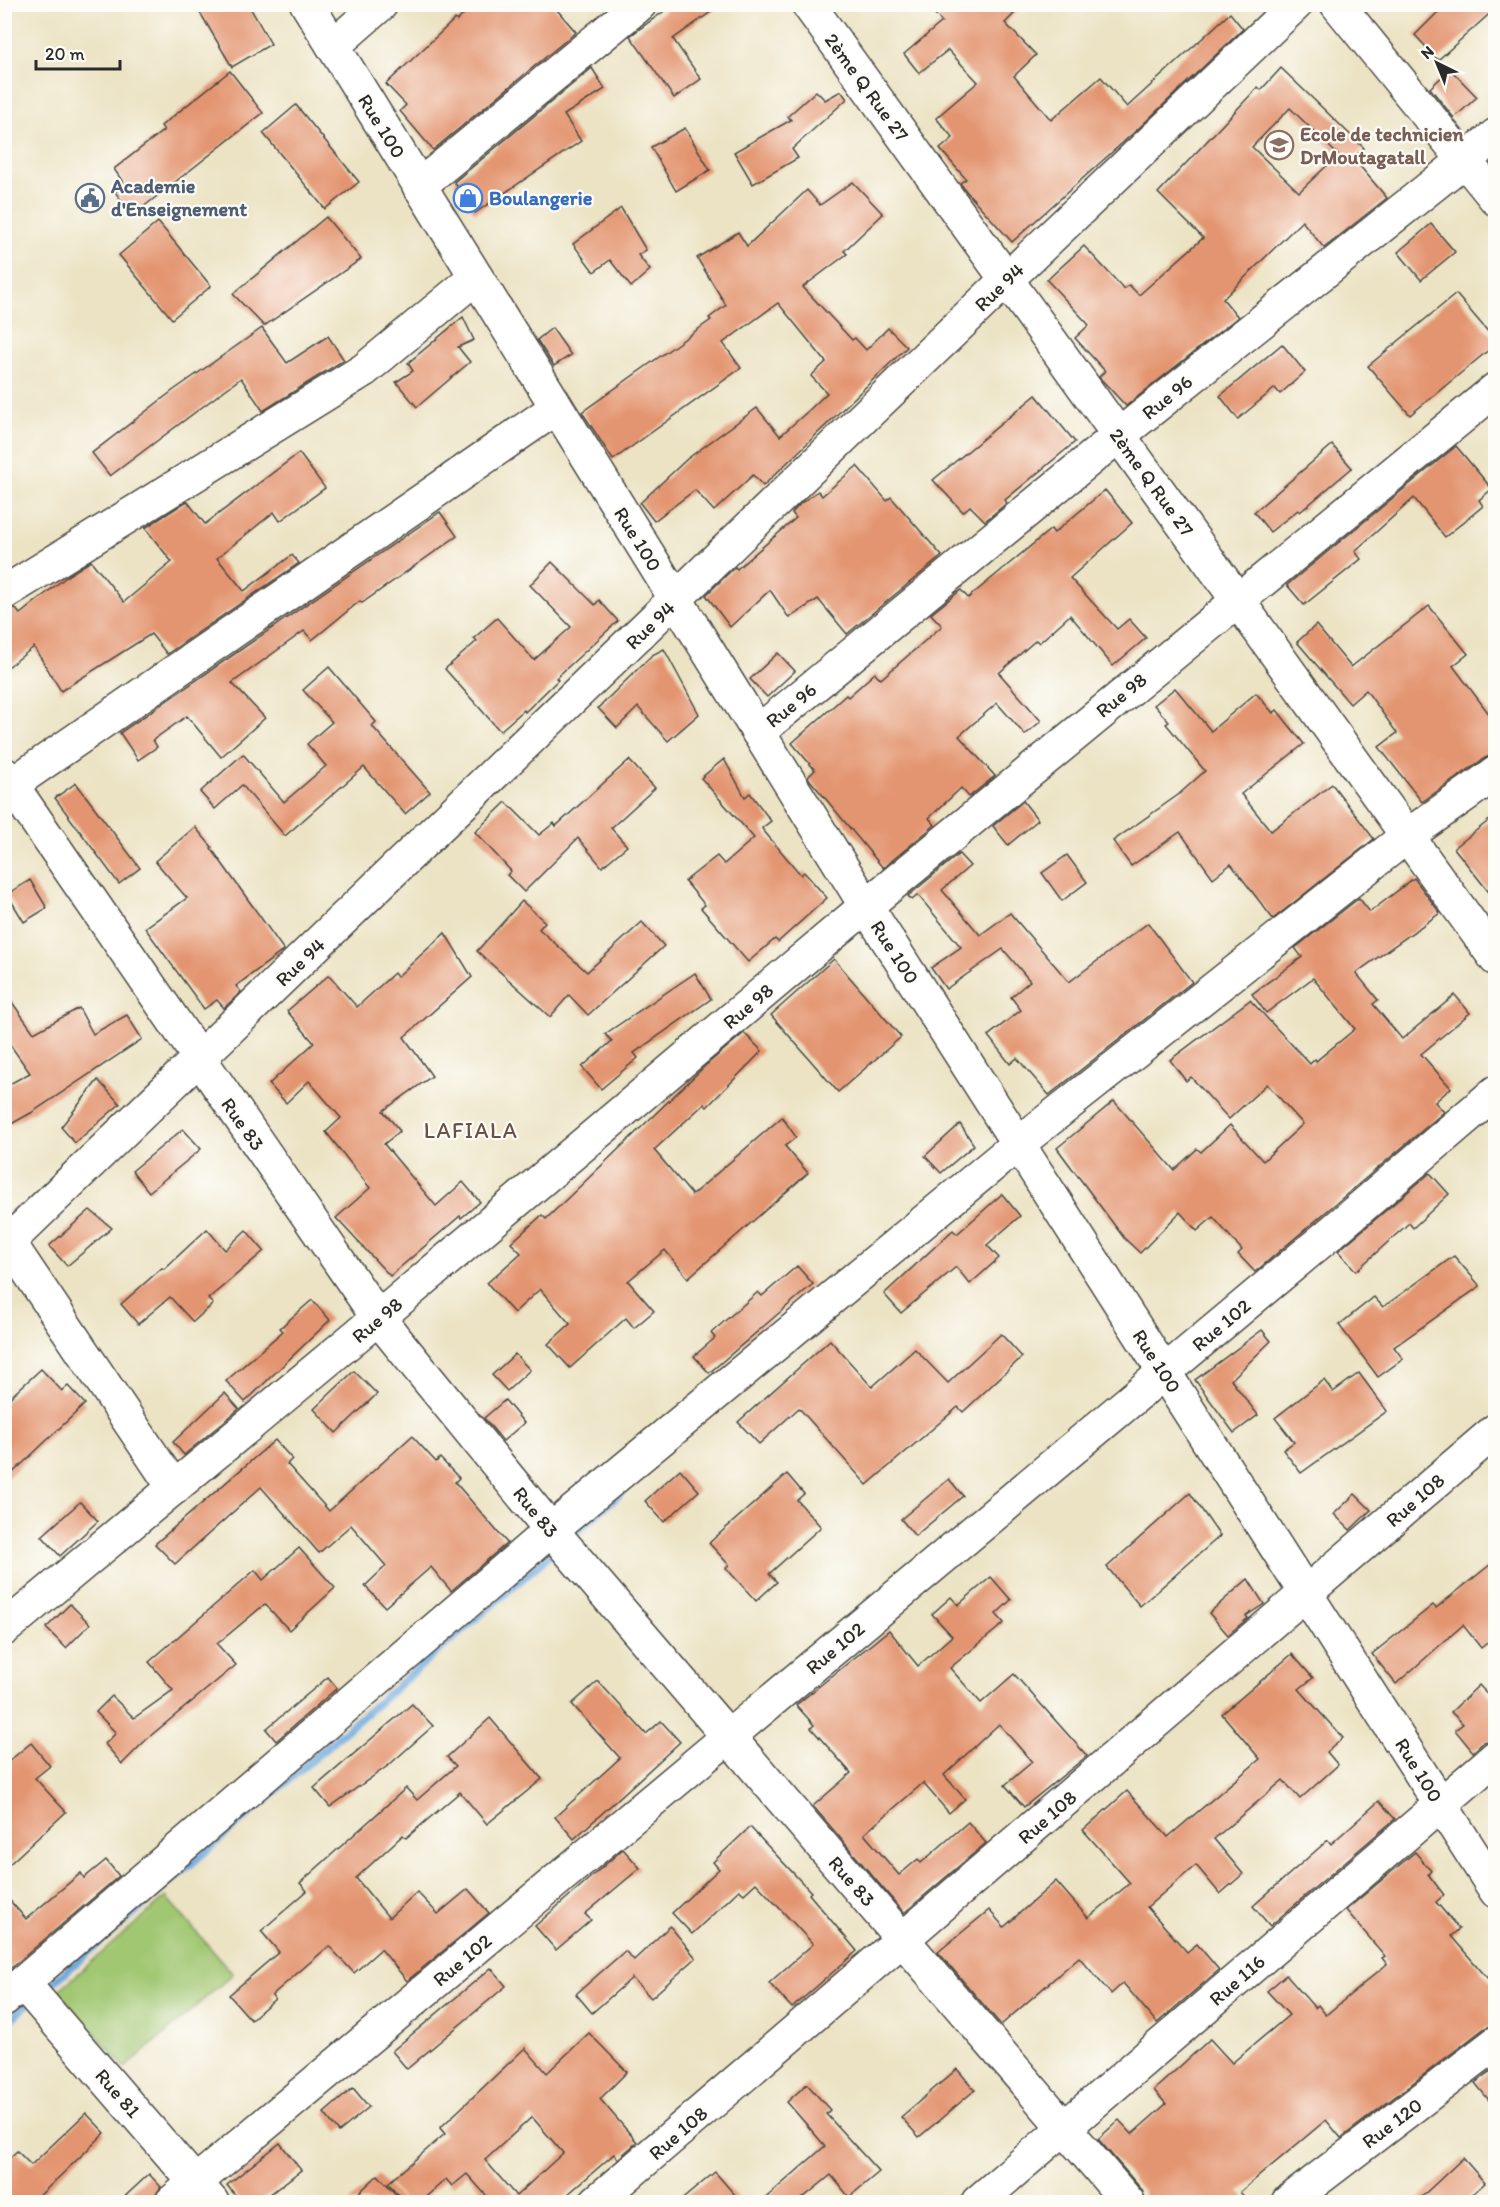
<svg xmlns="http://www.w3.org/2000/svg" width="1500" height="2207" font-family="Itim,sans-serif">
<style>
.grass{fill:#a1c772;stroke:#66794e;stroke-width:1.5}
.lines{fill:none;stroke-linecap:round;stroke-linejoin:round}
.stream{stroke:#70aae0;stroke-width:8}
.building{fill:#e3946f;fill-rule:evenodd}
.minor-casing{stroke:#484742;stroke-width:36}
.minor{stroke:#fff;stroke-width:33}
.labels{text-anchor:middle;stroke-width:4.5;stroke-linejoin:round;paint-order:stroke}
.street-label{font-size:20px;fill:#2b2b2b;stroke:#fdfcf7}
.education-label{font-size:20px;font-weight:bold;fill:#785e54;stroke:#fdfcf7;text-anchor:start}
.service-label{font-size:20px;font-weight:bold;fill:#4e5e75;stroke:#fdfcf7;text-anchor:start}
.shop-label{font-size:20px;font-weight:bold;fill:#366cbe;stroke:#fdfcf7;text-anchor:start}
.quarter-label{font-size:22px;letter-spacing:1.5px;fill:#6b5043;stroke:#fdfcf7}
</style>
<rect width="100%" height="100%" fill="#fdfcf7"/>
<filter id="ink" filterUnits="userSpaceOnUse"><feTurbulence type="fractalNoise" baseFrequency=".0167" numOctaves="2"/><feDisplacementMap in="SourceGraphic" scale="12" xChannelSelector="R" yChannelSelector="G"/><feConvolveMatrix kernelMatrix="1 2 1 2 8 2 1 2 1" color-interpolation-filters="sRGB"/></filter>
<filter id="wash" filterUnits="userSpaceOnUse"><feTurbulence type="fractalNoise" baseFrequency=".008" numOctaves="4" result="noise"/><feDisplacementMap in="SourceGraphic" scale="24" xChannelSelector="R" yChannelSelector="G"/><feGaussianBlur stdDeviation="1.35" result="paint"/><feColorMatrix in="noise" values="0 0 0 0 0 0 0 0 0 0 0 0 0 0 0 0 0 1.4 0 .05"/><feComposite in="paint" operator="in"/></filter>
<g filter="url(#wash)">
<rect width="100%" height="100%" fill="#ece3c4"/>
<!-- grass -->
<path class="grass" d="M166 1897 233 1974 125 2068 58 1991Z"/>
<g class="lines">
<!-- stream -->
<g class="stream">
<path d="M568 1539 620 1494"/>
<path d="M41 1993 559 1547"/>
<path d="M4 2025 31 2001"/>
</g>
</g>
<g id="blocks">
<!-- building -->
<g class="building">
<path d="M195 4H248L271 44 232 67Z"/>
<path d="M474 4H552L576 32 433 150 400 111 406 105 386 84 455 19 457 21Z"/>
<path d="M674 4H722L673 39 701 79 674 98 630 36Z"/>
<path d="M926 4H1024L1005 23 1036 55 1014 76 1051 120 1101 77 1127 107 1230 13 1243 29 1140 127 1012 242 966 191 960 183 966 179 940 149 953 138 936 118 978 82 948 50 919 73 904 54 942 22Z"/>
<path d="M1446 4H1496V8L1438 60 1415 35Z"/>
<path d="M592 68 605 89 564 115 581 141 475 213 454 182Z"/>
<path d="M1281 68 1364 148 1353 158 1387 198 1324 248 1302 221 1223 299 1238 317 1126 406 1099 377 1105 371 1075 338 1089 325 1047 280 1084 246 1124 289 1129 285 1139 295 1203 238 1158 193 1258 87 1261 90ZM1290 108 1338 155 1299 192 1252 147Z"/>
<path d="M1450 69 1477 97 1454 118 1430 88Z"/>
<path d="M230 71 263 113 133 215 115 192 125 185 114 169 164 130 161 126Z"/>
<path d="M816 91 825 100 841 91 847 99 792 149 798 158 753 184 734 152 791 120 788 116Z"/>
<path d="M296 105 359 182 325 209 263 133Z"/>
<path d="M685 128 710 170 676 191 651 147Z"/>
<path d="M853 182 883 214 844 251 847 254 803 287 852 340 855 338 866 350 888 328 907 347 763 486 753 475 714 511 695 490 654 521 640 503 687 459 757 408 780 436 807 412 827 393 811 376 826 362 778 303 723 343 741 368 613 460 582 412 711 320 709 318 726 305 697 258 738 232 747 246 807 190 820 205Z"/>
<path d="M621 208 646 250 638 255 650 270 631 287 610 260 594 272 573 244Z"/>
<path d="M326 217 361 259 264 326 233 294Z"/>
<path d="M158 222 211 286 172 319 119 255Z"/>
<path d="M1431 224 1455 252 1421 280 1398 252Z"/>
<path d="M1456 294 1496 341V344L1410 415 1368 366Z"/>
<path d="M463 317 474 340 458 347 470 362 417 407 396 382 413 371 408 363Z"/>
<path d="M262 328 287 363 328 336 344 360 263 411 241 378 110 476 92 453 171 392Z"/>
<path d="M552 328 571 355 554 366 537 340Z"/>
<path d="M1282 344 1305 372 1280 394 1275 388 1238 419 1220 396Z"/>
<path d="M1036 395 1075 442 1005 500 1007 503 985 521 970 506 963 512 933 480Z"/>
<path d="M1332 445 1352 468 1300 512 1298 510 1270 532 1254 512Z"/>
<path d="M1456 446 1492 489 1479 500 1483 506 1445 537 1414 498 1355 551 1361 559 1304 605 1287 585Z"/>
<path d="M299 453 325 488 280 521 274 512 217 558 244 591 292 555 299 563 167 654 151 634 61 691 34 647 4 670V612L15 608 20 614 70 574 91 561 124 602 172 562 145 528 187 501 205 524Z"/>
<path d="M857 466 887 501 891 497 942 556 847 634 818 599 789 618 770 590 730 627 706 595 735 567 737 569 796 518 792 513 800 504 818 491 822 496Z"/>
<path d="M1105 490 1132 523 1070 578 1117 629 1129 619 1146 638 1113 666 1070 615 1039 643 1036 640 999 673 1041 721 1025 735 997 703 959 736 995 776 969 797 961 788 929 818 935 825 883 868 810 780 808 777 815 770 792 743 846 695 848 697 875 673 881 679 942 626 931 614 961 590 968 598 1051 529 1054 533Z"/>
<path d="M440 512 457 536 362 603 360 601 312 640 304 631 232 683 265 718 221 757 187 716 153 740 157 747 138 760 120 733Z"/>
<path d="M552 562 595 605 599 600 618 621 556 678 558 680 525 712 524 710 500 731 445 669 477 641 474 638 497 618 534 660 571 627 530 585Z"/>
<path d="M1429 606 1468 654 1453 666 1496 723V754L1485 758 1422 802 1379 747 1397 733 1366 690 1350 704 1297 642 1316 625 1351 667Z"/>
<path d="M664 649 699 714 668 741 638 707 617 728 598 708 652 655Z"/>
<path d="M778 653 795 671 767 697 750 679Z"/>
<path d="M329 667 376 722 372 726 430 792 405 814 364 767 285 836 242 785 215 809 200 792 243 754 284 802 326 766 307 744 332 722 303 690Z"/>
<path d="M1175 688 1211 731 1256 693 1273 713 1277 710 1304 744 1241 794 1271 831 1332 784 1374 839 1273 919 1231 864 1213 878 1180 832 1131 866 1113 841 1178 795 1205 771 1166 724 1169 722 1154 705Z"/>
<path d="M724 759 745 797 750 793 771 821 762 828 763 830 801 875 804 872 827 898 778 942 775 939 748 962 701 908 705 905 685 881 717 856 724 864 754 838 701 778Z"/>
<path d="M629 760 655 788 611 828 627 846 602 867 578 838 524 892 507 875 511 871 475 832 506 802 539 835 554 823 556 826Z"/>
<path d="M76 783 140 868 119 884 55 798Z"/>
<path d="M1023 801 1038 820 1008 845 993 826Z"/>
<path d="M1496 815V901L1454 848Z"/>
<path d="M195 827 212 847 211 848 284 950 236 986 241 992 224 1008 217 1000 204 1009 145 928 187 898 155 861Z"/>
<path d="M959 854 970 866 942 890 980 935 1010 913 1069 982 1148 923 1192 982 1049 1095 1017 1058 1010 1064 988 1036 1021 1010 1011 997 1030 981 1003 949 946 989 931 968 961 947 918 895 912 900 908 896Z"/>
<path d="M1067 855 1087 882 1062 901 1042 873Z"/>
<path d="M1414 878 1440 913 1356 973 1378 1000 1373 1004 1402 1039 1455 995 1470 1013 1421 1054 1451 1088 1435 1102 1444 1112 1255 1272 1238 1254 1242 1250 1213 1217 1197 1231 1180 1212 1140 1253 1124 1238 1057 1148 1114 1101 1174 1170 1197 1149 1201 1152 1230 1125 1263 1161 1303 1124 1267 1084 1229 1119 1191 1077 1186 1081 1170 1060 1250 1000 1310 1064 1315 1059 1316 1061 1355 1029 1313 978 1266 1013 1252 994 1302 957 1295 948 1359 898 1370 912Z"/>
<path d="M30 880 47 908 24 922 7 894Z"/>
<path d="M522 901 545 922 539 929 587 972 642 922 664 946 588 1015 569 995 550 1017 477 951Z"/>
<path d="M445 933 472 977 404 1037 432 1076 383 1111 400 1131 384 1144 436 1206 463 1182 480 1202 461 1218 460 1216 390 1276 336 1218 370 1188 326 1132 341 1118 309 1081 286 1103 269 1084 314 1043 287 1011 329 975 357 1007 394 973 397 977Z"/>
<path d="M834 959 901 1037 838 1092 771 1015Z"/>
<path d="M695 973 711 999 634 1053 638 1058 601 1089 582 1067 612 1041 605 1034Z"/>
<path d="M4 991 34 1033 79 1008 93 1034 127 1015 142 1039 31 1113 4 1128V1087L30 1073 4 1036Z"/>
<path d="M744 1033 762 1051 707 1107 704 1104 654 1150 692 1195 782 1117 796 1137 785 1146 808 1173 688 1278 665 1250 628 1281 654 1311 634 1328 626 1318 570 1368 548 1344 570 1324 540 1289 514 1313 487 1283 521 1253 511 1243 542 1215 546 1219 705 1066Z"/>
<path d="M98 1080 120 1104 75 1143 61 1127Z"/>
<path d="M960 1124 974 1145 941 1173 925 1156Z"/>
<path d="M183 1129 201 1149 149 1192 132 1171Z"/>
<path d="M1430 1173 1449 1194 1413 1228 1409 1223 1356 1271 1338 1251Z"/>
<path d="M1002 1194 1020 1216 987 1245 999 1258 970 1284 956 1267 901 1313 884 1294 953 1230 957 1234Z"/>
<path d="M90 1210 112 1228 67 1266 49 1246Z"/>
<path d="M207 1229 225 1250 246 1230 264 1251 208 1299 213 1304 193 1322 170 1297 138 1324 121 1304 162 1268 164 1269Z"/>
<path d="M1454 1256 1480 1286 1394 1347 1403 1359 1378 1377 1339 1325 1374 1297 1383 1307Z"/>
<path d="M797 1266 813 1284 709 1373 694 1356 715 1338 711 1333 758 1292 762 1296Z"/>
<path d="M312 1300 330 1320 245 1402 226 1381 283 1331 280 1328Z"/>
<path d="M1262 1330 1271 1341 1231 1380 1258 1415 1234 1433 1195 1380Z"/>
<path d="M1001 1334 1022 1357 963 1412 958 1407 867 1485 799 1408 759 1444 738 1422 830 1340 872 1387 915 1349 948 1383Z"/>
<path d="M515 1354 530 1370 507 1391 492 1375Z"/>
<path d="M41 1369 62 1391 68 1386 85 1404 4 1481V1403Z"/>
<path d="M354 1371 377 1394 336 1433 314 1409Z"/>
<path d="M1359 1373 1387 1411 1301 1473 1283 1450 1294 1442 1275 1418 1324 1380 1333 1392Z"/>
<path d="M225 1393 239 1409 184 1455 173 1442Z"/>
<path d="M505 1400 524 1423 503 1441 484 1418Z"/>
<path d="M412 1436 436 1462 440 1458 459 1478 455 1482 507 1543 451 1591 431 1567 385 1607 365 1586 386 1566 351 1525 319 1553 261 1487 175 1564 155 1544 275 1440 292 1459 287 1464 329 1511Z"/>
<path d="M680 1469 699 1491 664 1522 645 1501Z"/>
<path d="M787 1474 804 1494 797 1500 821 1527 769 1574 777 1582 756 1601 726 1568 729 1565 709 1543Z"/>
<path d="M949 1479 963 1496 915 1536 901 1519Z"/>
<path d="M1190 1493 1220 1536 1140 1606 1107 1567Z"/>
<path d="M1355 1494 1371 1510 1350 1530 1334 1514Z"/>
<path d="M80 1502 98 1521 60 1556 42 1536Z"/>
<path d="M299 1548 335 1588 289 1630 265 1604 217 1644 236 1665 149 1737 122 1764 105 1744 116 1733 96 1712 112 1696 134 1718 173 1690 149 1662 255 1570 263 1580Z"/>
<path d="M1496 1560V1636L1481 1648 1463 1625 1396 1684 1372 1654 1433 1605 1436 1608Z"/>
<path d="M991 1577 1011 1600 996 1614 1004 1623 950 1668 981 1703 1014 1674 1087 1756 1024 1807 1005 1785 1032 1762 999 1724 944 1775 965 1799 949 1813 923 1783 864 1834 899 1875 918 1859 921 1863 968 1822 986 1843 904 1913 813 1806 851 1773 811 1728 814 1725 796 1705 889 1630 918 1666 952 1636 932 1614 951 1597 958 1605Z"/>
<path d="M1248 1579 1264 1604 1246 1616 1248 1618 1228 1635 1209 1613Z"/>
<path d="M70 1604 90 1624 66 1648 46 1628Z"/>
<path d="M1292 1654 1313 1678 1299 1689 1343 1738 1327 1752 1338 1765 1300 1799 1283 1780 1214 1839 1243 1874 1220 1894 1196 1865 1147 1907 1187 1952 1197 1944 1219 1970 1157 2023 1123 1983 1111 1994 1079 1957 1001 2025 938 1952 989 1910 1004 1927 1056 1881 1088 1918 1130 1883 1083 1830 1127 1791 1168 1837 1260 1759 1222 1714Z"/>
<path d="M328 1677 337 1688 276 1741 266 1729Z"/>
<path d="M598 1681 646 1734 661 1721 680 1742 574 1839 555 1817 620 1758 572 1704Z"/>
<path d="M1479 1685 1496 1703V1739L1484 1742 1473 1752 1455 1730 1463 1724 1451 1712Z"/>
<path d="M412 1704 433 1726 389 1765 330 1807 314 1788Z"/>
<path d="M490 1718 542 1779 487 1824 460 1792 406 1838 403 1835 356 1878 389 1918 417 1892 438 1914 468 1889 489 1913 407 1981 381 1949 354 1973 329 1946 272 1995 275 1999 251 2020 229 1995 279 1952 261 1931 307 1891 300 1883 406 1788 417 1800 456 1766 447 1757Z"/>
<path d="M31 1743 50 1766 35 1778 66 1812 4 1869V1765Z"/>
<path d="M1379 1801 1395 1819 1270 1926 1253 1906 1328 1840 1331 1844Z"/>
<path d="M750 1827 811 1892 809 1894 857 1951 792 2008 769 1983 813 1944 756 1883 744 1894 739 1890 692 1934 672 1913 719 1869 713 1862Z"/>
<path d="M623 1849 640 1868 585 1914 591 1920 556 1950 535 1926Z"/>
<path d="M1415 1852 1431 1871 1428 1874 1444 1895 1436 1902 1459 1929 1451 1936 1496 1988V2025L1485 2028 1341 2138 1326 2120 1240 2192 1249 2202H1146L1142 2190 1098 2139 1119 2120 1132 2134 1166 2104 1154 2090 1210 2039 1232 2063 1289 2015 1267 1991 1286 1975 1315 2008 1318 2005 1326 2015 1387 1964 1382 1958 1385 1956 1346 1910Z"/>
<path d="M106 1860 119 1876 4 1974V1894L26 1919 81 1873 84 1878Z"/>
<path d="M670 1926 696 1958 651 1998 632 1978 592 2013 576 1994 625 1951 634 1960Z"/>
<path d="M491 1968 506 1986 407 2069 392 2051Z"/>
<path d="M589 2033 627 2072 600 2099 637 2142 618 2159 614 2154 559 2202H492L467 2174 452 2186 446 2179 420 2202H405L388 2183 445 2134 440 2128 525 2048 547 2073ZM532 2117 563 2153 516 2196 485 2160Z"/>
<path d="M1496 2067V2109L1475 2083Z"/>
<path d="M957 2069 975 2090 919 2137 901 2117Z"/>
<path d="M807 2084 830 2110 826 2114 879 2172 849 2197 831 2175 798 2202H761L825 2146 787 2102Z"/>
<path d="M353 2088 369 2107 339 2132 324 2113Z"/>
<path d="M86 2113 105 2133 33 2202H4V2163L17 2151 31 2165Z"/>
<path d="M280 2143 301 2170 260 2202H241L227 2185Z"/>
<path d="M1463 2158 1485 2183 1464 2202H1416Z"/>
<path d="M715 2172 741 2202H679Z"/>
<path d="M149 2174 161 2187 151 2202H119Z"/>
<path d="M378 2175 403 2202H349Z"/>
</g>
</g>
</g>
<g filter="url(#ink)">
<use href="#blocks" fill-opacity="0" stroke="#484742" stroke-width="1.5"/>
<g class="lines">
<!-- minor casing -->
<g class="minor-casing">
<g id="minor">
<path d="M307 4 866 906 1496 1891"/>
<path d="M808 4 1496 959"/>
<path d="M1337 4 1496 199"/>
<path d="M333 46 381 4"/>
<path d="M419 186 640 4"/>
<path d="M4 593 364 370 476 277"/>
<path d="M758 732 1118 436 1496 135"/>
<path d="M4 774 378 1318 551 1530 1128 2202"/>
<path d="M11 785 556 408"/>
<path d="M4 1235 174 1488"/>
<path d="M4 1246 1006 280 1296 4"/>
<path d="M4 1629 378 1318 866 906 1496 389"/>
<path d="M23 1983 212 2202"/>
<path d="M4 1999 551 1530 1018 1144 1407 836 1496 773"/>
<path d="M172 2202 1332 1232 1496 1092"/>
<path d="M596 2202 1496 1430"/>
<path d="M978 2202 1496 1757"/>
<path d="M1288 2202 1496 2043"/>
</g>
</g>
<!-- minor -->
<use href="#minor" class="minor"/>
</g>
</g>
<!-- icons -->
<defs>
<g id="school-ring" transform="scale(1.5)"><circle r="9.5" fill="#fdfcf7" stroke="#8d6e63" stroke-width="1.5"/><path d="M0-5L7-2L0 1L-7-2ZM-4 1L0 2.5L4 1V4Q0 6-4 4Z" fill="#8d6e63"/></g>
<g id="civic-ring" transform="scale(1.5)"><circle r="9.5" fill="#fdfcf7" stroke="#5c6f8a" stroke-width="1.5"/><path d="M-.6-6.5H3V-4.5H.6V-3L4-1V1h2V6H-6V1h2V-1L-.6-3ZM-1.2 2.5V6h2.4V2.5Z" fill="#5c6f8a"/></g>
<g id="shop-ring" transform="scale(1.5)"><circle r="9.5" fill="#fdfcf7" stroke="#3f7fe0" stroke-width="1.5"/><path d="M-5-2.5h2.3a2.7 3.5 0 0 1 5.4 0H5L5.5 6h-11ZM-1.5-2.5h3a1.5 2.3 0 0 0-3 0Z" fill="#3f7fe0"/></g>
</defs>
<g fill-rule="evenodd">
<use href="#school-ring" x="1279" y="145"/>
<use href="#civic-ring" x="90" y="198"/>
<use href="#shop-ring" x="468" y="198"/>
</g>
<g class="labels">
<!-- street labels -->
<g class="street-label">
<text transform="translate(867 87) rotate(54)" y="7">2ème Q Rue 27</text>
<text transform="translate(382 126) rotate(58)" y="7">Rue 100</text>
<text transform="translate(999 287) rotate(-44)" y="7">Rue 94</text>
<text transform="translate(1167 397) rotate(-39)" y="7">Rue 96</text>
<text transform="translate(1152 482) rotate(54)" y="7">2ème Q Rue 27</text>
<text transform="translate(638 539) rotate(58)" y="7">Rue 100</text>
<text transform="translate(650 625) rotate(-44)" y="7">Rue 94</text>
<text transform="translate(1121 695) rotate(-39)" y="7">Rue 98</text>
<text transform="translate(791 705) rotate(-39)" y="7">Rue 96</text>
<text transform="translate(895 952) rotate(57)" y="7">Rue 100</text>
<text transform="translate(300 962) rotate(-44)" y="7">Rue 94</text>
<text transform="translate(748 1006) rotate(-40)" y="7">Rue 98</text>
<text transform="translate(243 1124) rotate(55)" y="7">Rue 83</text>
<text transform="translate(377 1320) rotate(-40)" y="7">Rue 98</text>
<text transform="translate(1221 1325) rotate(-40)" y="7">Rue 102</text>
<text transform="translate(1157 1361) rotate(57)" y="7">Rue 100</text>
<text transform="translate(1415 1500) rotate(-41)" y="7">Rue 108</text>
<text transform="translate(536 1512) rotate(51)" y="7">Rue 83</text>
<text transform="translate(835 1648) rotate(-40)" y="7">Rue 102</text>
<text transform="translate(1419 1770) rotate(58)" y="7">Rue 100</text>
<text transform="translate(1047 1817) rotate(-41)" y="7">Rue 108</text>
<text transform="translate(852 1881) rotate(49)" y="7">Rue 83</text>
<text transform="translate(462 1960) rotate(-40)" y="7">Rue 102</text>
<text transform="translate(1237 1980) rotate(-41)" y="7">Rue 116</text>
<text transform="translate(118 2093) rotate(49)" y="7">Rue 81</text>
<text transform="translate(1392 2123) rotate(-37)" y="7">Rue 120</text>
<text transform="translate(678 2133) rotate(-41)" y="7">Rue 108</text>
</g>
<!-- education labels -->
<g class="education-label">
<text x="1300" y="141">Ecole de technicien<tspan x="1300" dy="23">DrMoutagatall</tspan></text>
</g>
<!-- service labels -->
<g class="service-label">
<text x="111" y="193">Academie<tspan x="111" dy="23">d'Enseignement</tspan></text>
</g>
<!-- shop labels -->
<g class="shop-label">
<text x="489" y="205">Boulangerie</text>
</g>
<!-- quarter labels -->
<g class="quarter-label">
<text x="471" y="1138">LAFIALA</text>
</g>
</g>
<!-- margin -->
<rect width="1500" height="2207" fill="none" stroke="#fdfcf7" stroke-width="24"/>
<!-- north arrow -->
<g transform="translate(1437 63) rotate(317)" stroke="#fdfcf7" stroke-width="4.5" paint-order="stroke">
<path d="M0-4.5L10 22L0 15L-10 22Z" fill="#2b2b2b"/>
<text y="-9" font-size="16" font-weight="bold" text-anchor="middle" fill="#2b2b2b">N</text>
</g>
<!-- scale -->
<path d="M36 60v9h84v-9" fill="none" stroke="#2b2b2b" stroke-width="3"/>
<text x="45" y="60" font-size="18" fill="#2b2b2b" stroke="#fdfcf7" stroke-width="4.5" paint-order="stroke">20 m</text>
</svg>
